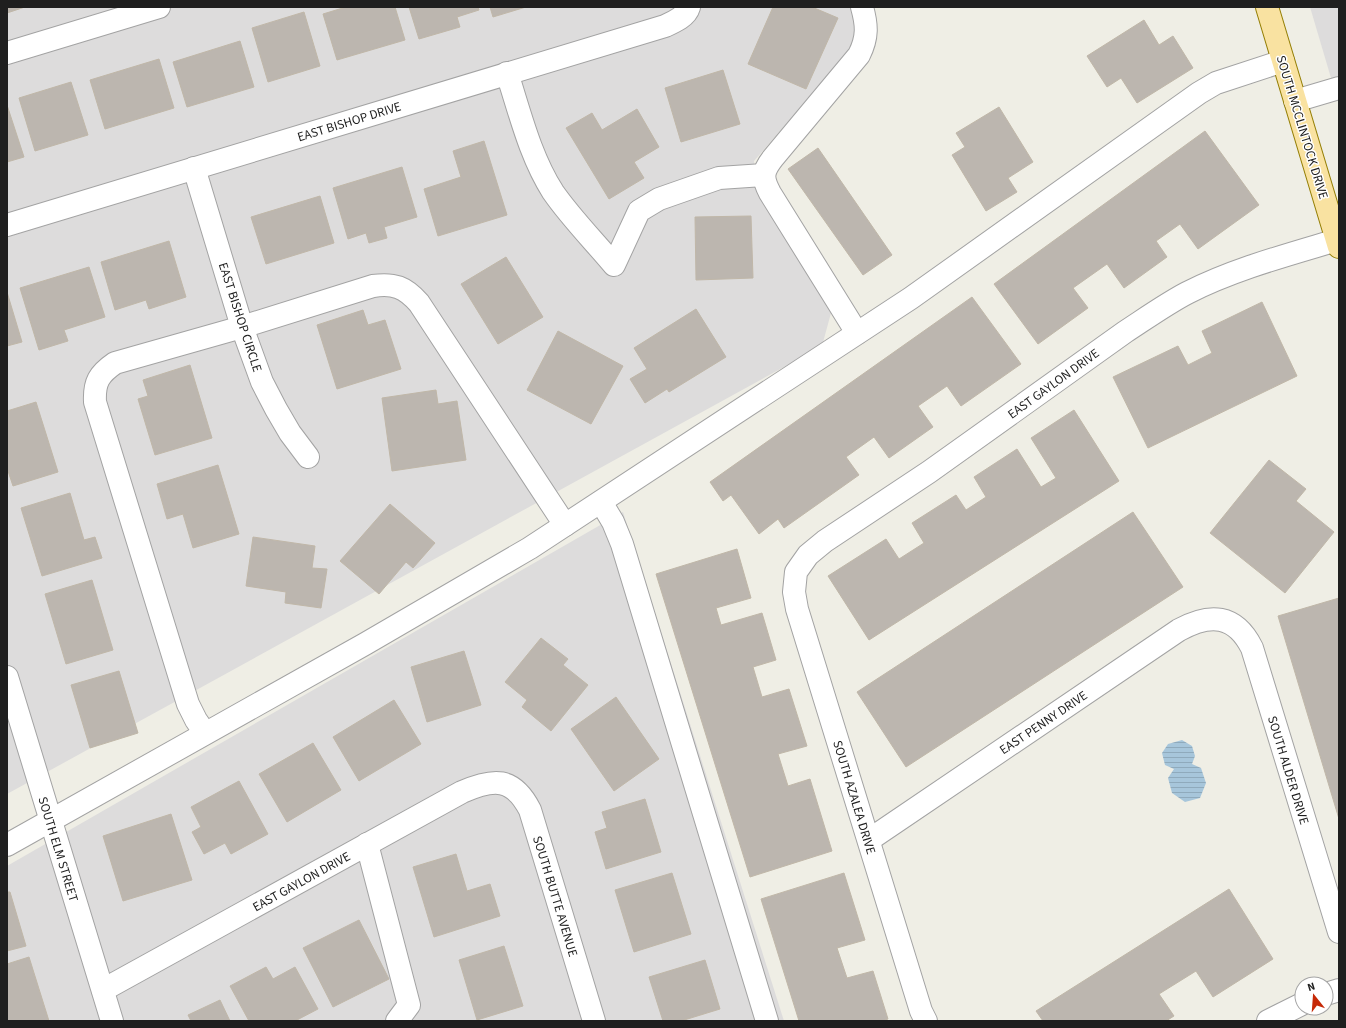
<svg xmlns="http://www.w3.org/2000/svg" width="1346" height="1028" font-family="'Source Sans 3',sans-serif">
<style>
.residential{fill:#dddcdc}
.water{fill:url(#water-rules)}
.building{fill:#bcb6af;stroke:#c0b7a8}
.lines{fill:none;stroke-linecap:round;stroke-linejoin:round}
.minor-casing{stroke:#a3a3a3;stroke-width:24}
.major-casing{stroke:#947e05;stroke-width:24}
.minor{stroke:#fff;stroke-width:22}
.major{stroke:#f9e2a1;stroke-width:22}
.labels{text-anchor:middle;stroke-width:3;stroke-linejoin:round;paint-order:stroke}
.street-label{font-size:13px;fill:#1f1f1f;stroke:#fff}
</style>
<defs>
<pattern id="water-rules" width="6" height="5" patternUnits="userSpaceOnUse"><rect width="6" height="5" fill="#a7c6db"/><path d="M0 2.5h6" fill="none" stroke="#8faabc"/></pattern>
</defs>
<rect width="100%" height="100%" fill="#efeee5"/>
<!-- residential -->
<g class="residential">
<path d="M7 7H850L856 26 852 48 754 161 759 194 831 313 822 346 7 794Z"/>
<path d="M1310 7H1339V105Z"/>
<path d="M623 512 784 1021H7V866Z"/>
</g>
<!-- water -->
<path class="water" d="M1182 740 1192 746 1195 756 1192 764 1201 768 1206 783 1200 798 1185 802 1172 793 1168 778 1174 769 1165 765 1162 753 1168 744Z"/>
<!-- building -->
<g class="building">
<path d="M7 7H25L7 13Z"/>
<path d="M346 7H395L405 40 337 60 323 14Z"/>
<path d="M409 7H478L479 10 457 17 460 27 419 39Z"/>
<path d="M490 7H526L493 17Z"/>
<path d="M773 7H812L838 18 806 89 748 64Z"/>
<path d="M304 12 320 66 268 82 252 28Z"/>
<path d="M1144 20 1159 45 1173 36 1193 68 1137 103 1121 78 1107 87 1087 56Z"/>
<path d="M240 41 254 87 187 107 173 62Z"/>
<path d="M159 59 174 108 105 129 90 80Z"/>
<path d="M723 70 740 124 681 142 665 88Z"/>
<path d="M71 82 88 135 35 151 19 98Z"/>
<path d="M7 105 24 157 7 162Z"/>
<path d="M999 107 1033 162 1008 178 1017 192 986 211 952 155 965 147 956 133Z"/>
<path d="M637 109 659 147 634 162 644 178 609 199 566 128 592 113 602 130Z"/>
<path d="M1205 131 1259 205 1198 249 1180 224 1156 241 1167 257 1124 288 1107 264 1073 288 1088 308 1038 344 994 284Z"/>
<path d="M484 141 507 215 438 236 424 189 461 177 453 151Z"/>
<path d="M818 148 892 255 863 275 788 169Z"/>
<path d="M402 167 417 217 384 227 387 238 369 243 366 233 348 239 333 188Z"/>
<path d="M320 196 334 243 266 264 251 217Z"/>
<path d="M751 216 753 278 696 280 695 217Z"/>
<path d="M169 241 186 297 149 309 146 300 115 310 101 262Z"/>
<path d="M506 257 543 317 498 344 461 284Z"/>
<path d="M89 267 105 317 64 330 68 341 39 350 20 288Z"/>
<path d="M7 292 22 342 7 346Z"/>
<path d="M972 297 1021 364 961 406 947 386 918 406 933 427 889 458 874 437 846 457 859 475 784 528 778 519 759 534 731 495 723 501 710 482Z"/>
<path d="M1262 302 1297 376 1148 448 1113 377 1178 346 1188 365 1212 353 1202 331Z"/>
<path d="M696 309 726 357 669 392 667 389 645 403 630 379 647 369 634 348Z"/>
<path d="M363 310 368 325 385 320 401 369 337 389 317 325Z"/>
<path d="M558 331 623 366 591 424 527 390Z"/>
<path d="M190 365 212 438 155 455 138 399 148 396 143 380Z"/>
<path d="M436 390 438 404 457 401 466 460 392 471 382 398Z"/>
<path d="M36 402 58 472 13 486 7 468V411Z"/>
<path d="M1074 410 1119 481 869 640 828 576 886 539 899 559 924 543 912 523 956 495 966 510 986 497 974 477 1017 449 1041 487 1056 478 1031 438Z"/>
<path d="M1269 460 1306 489 1296 501 1334 532 1285 593 1210 533Z"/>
<path d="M218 465 239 534 193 548 183 514 167 519 157 484Z"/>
<path d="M70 493 84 540 95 537 102 558 42 576 21 508Z"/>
<path d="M390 504 435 543 413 568 406 562 379 594 340 561Z"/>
<path d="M1133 512 1183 587 906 767 857 692Z"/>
<path d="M253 537 315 546 312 568 327 569 321 608 285 603 286 592 246 586Z"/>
<path d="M737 549 751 598 716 608 721 625 762 613 776 660 753 667 762 697 789 689 807 746 778 754 788 786 810 779 832 851 750 877 656 574Z"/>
<path d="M92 580 113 650 66 664 45 594Z"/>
<path d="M1339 598V819L1278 616Z"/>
<path d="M541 638 568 659 563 665 588 685 551 731 522 707 527 700 505 682Z"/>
<path d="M464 651 481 705 427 722 411 667Z"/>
<path d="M119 671 138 733 90 748 71 685Z"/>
<path d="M616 697 659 759 614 791 571 729Z"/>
<path d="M394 700 421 744 359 781 333 737Z"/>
<path d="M313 743 341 790 287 822 259 774Z"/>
<path d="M239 781 268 834 231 854 225 843 204 854 192 832 201 827 191 807Z"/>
<path d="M645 799 661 852 606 869 595 832 607 828 602 812Z"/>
<path d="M171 814 192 880 123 901 103 836Z"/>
<path d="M456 854 467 891 490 884 500 916 434 937 413 867Z"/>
<path d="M672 873 691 934 634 952 615 890Z"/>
<path d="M844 873 865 940 837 948 847 978 873 971 888 1019 883 1021H799L761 899Z"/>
<path d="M1229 889 1273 959 1213 997 1196 971 1159 994 1174 1016 1166 1021H1043L1036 1011Z"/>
<path d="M7 892H10L26 946 7 951Z"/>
<path d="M359 920 389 979 333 1007 303 948Z"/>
<path d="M504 946 523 1006 477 1020 459 960Z"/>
<path d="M29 957 49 1021H7V964Z"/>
<path d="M705 960 720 1009 681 1021H663L649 977Z"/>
<path d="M266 967 273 979 295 967 318 1009 295 1021H249L230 986Z"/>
<path d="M220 1000 230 1021H191L188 1015Z"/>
</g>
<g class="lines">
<!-- minor casing -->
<g class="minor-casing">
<g id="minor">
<path d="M7 53 159 7"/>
<path d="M507 73C520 113 530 156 553 192 571 218 594 241 614 265L639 211 659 199 719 178 764 175"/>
<path d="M1295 101 1339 88"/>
<path d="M194 168 242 327 262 382 276 409 290 433 308 457"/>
<path d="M7 225 665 26C674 22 686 17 689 7"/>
<path d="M857 333 770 193C762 178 762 172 773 158L859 55C868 37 867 25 862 7"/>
<path d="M601 502 613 522 622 544 767 1021"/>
<path d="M7 677 112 1021"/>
<path d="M205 733 196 720 188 704 95 402C94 382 99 374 115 363L242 327 373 286C394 283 405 287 419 303L565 525"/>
<path d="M869 840 1179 630C1210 613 1235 614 1252 648L1339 932"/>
<path d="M367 844 409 1005 397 1021"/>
<path d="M7 845 365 644 530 548 911 298 1199 93 1216 83 1283 61"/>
<path d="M103 990 462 792C494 778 513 777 530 810L594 1021"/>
<path d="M1326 994 1339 990"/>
<path d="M926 1021 921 1011 797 609 794 592 796 572 808 555 825 541 929 472 1125 332C1145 319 1166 304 1187 293 1234 269 1287 255 1337 240"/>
<path d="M1268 1021 1302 1004"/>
</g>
</g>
<!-- major casing -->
<g class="major-casing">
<path id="major" d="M1267 7 1339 247"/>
</g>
<!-- minor -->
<use href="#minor" class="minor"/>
<!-- major -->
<use href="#major" class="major"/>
</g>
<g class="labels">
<!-- street labels -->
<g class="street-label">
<text transform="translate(349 121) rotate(-17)" y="5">EAST BISHOP DRIVE</text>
<text transform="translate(1303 127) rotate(73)" y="5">SOUTH MCCLINTOCK DRIVE</text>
<text transform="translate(241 317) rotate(72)" y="5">EAST BISHOP CIRCLE</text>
<text transform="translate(1053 383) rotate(-36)" y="5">EAST GAYLON DRIVE</text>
<text transform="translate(1043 722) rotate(-34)" y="5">EAST PENNY DRIVE</text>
<text transform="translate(1289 770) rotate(73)" y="5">SOUTH ALDER DRIVE</text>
<text transform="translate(855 797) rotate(73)" y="5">SOUTH AZALEA DRIVE</text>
<text transform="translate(59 849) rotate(73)" y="5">SOUTH ELM STREET</text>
<text transform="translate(301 881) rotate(-29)" y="5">EAST GAYLON DRIVE</text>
<text transform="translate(556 896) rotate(73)" y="5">SOUTH BUTTE AVENUE</text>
</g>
</g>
<!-- border -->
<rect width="1346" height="1028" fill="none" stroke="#1f1f1f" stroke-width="16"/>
<!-- north arrow -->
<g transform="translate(1314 996) rotate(343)"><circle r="19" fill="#ffffff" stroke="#a5a5a5"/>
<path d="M0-3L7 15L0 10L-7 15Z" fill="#c62907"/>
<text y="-6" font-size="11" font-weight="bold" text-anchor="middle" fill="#1f1f1f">N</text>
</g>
</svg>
